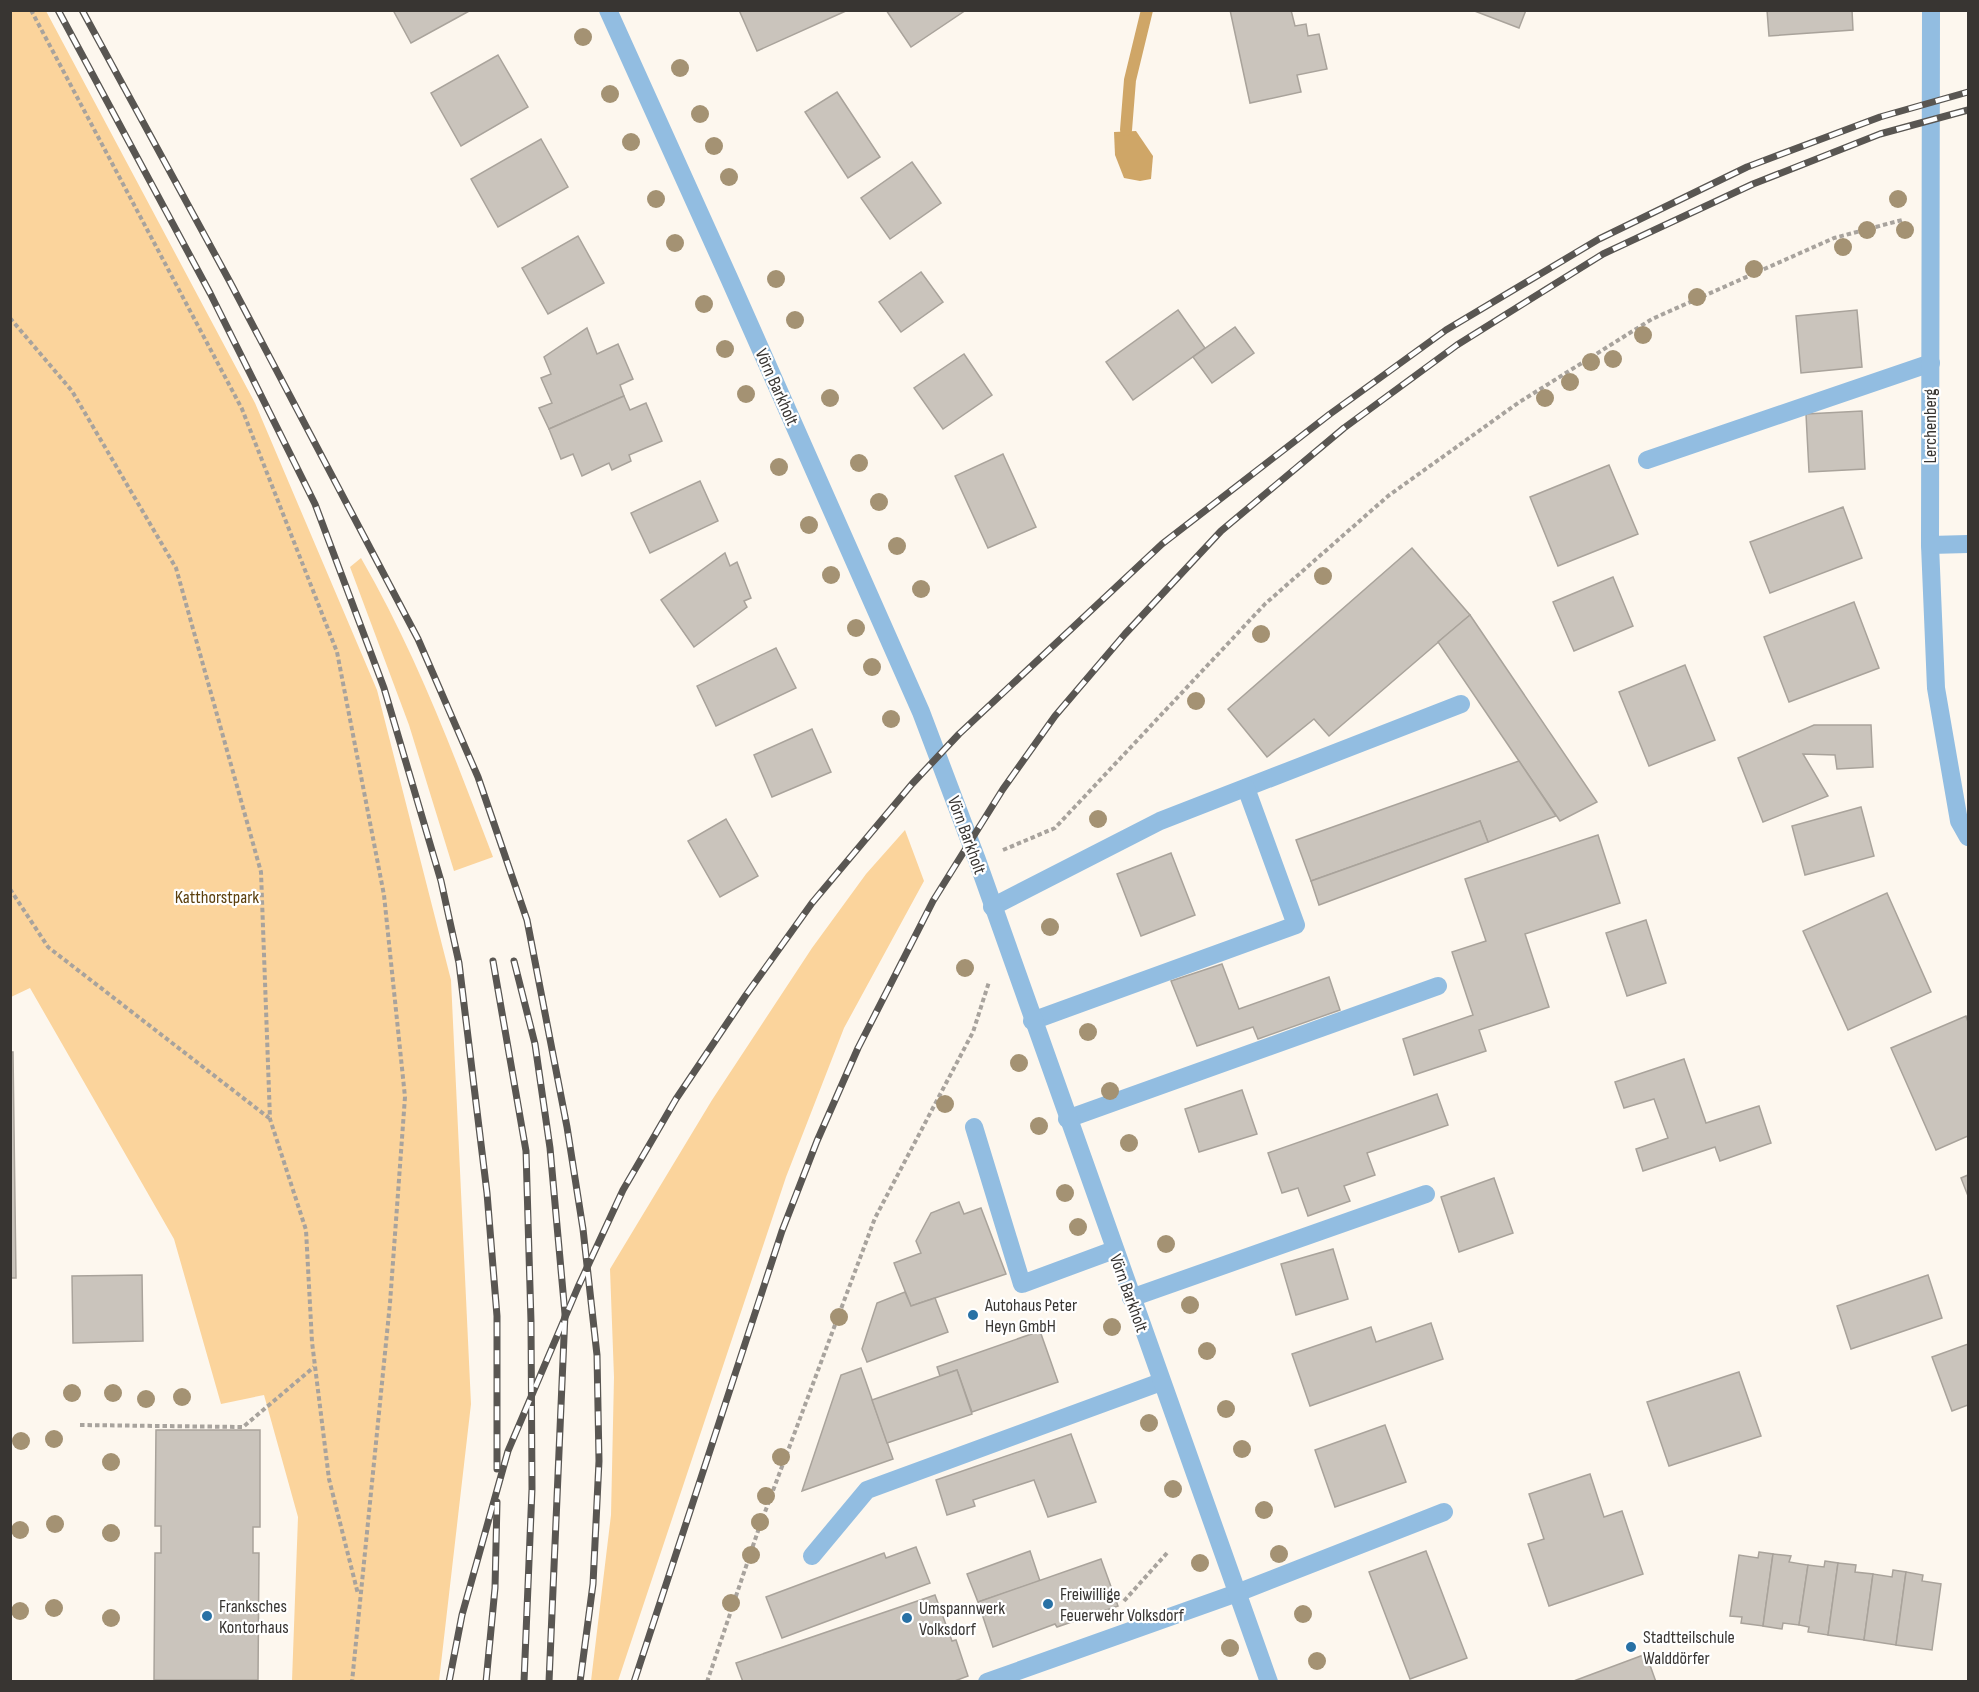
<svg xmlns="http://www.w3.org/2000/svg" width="1979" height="1692" font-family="'Sofia Sans Condensed',sans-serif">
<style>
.green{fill:#fbd49c}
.water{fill:#cfa667}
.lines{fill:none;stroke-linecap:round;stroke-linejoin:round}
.stream{stroke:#cfa667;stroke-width:12}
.building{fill:#cac4bc;stroke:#a9a39b;stroke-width:1.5}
.path{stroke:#a8a39d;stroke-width:4;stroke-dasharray:4.5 3;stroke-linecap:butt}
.lane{stroke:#92bde1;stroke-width:18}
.street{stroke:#92bde1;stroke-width:18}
.rail-casing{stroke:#595652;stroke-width:7}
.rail{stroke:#fff;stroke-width:4.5;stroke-dasharray:14;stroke-linecap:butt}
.tree{fill:#a49273}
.poi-dot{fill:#2871a5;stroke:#fff;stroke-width:2}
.labels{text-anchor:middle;stroke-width:4.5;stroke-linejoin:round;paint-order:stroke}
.street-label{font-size:18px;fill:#383532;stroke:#fff}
.park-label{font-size:18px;fill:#5c400e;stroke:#fff}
.poi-label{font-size:18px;fill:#383532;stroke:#fff;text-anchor:start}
</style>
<rect width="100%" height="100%" fill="#fdf7ee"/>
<!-- green -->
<g class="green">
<path d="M10 11H46L255 403 377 690 451 980 471 1404 439 1681H292L298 1517 264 1395 221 1404 174 1239 30 988 11 997Z"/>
<path d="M361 558C416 653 454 755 493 857L454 871 409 725 350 567Z"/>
<path d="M905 830 924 881 844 1028 786 1177 618 1681H591L611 1515 614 1377 610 1269 712 1100 812 948 866 874Z"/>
</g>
<!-- water -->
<path class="water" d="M1136 131 1153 156 1151 179 1140 181 1124 178 1115 155 1114 132Z"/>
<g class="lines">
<!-- stream -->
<path class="stream" d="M1126 130 1130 80 1147 10"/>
</g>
<!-- building -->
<g class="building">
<path d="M393 10H471L411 43Z"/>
<path d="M739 10H848L757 51Z"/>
<path d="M886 10H966L911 47Z"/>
<path d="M1230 10H1291L1295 26 1306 24 1308 36 1319 34 1327 69 1297 75 1301 92 1250 103Z"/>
<path d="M1472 10H1526L1519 28Z"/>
<path d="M1767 10H1852L1853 30 1769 36Z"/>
<path d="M498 55 528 107 461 146 431 93Z"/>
<path d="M837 92 880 157 848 178 805 112Z"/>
<path d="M541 139 568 187 498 227 471 179Z"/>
<path d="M912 162 941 203 890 239 861 198Z"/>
<path d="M578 236 604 283 548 314 522 268Z"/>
<path d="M921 272 943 302 901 332 879 302Z"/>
<path d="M1178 310 1205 348 1133 400 1106 362Z"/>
<path d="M1857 310 1862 367 1801 373 1796 316Z"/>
<path d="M1235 327 1254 353 1212 383 1193 357Z"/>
<path d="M587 328 597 354 618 344 633 379 620 385 624 396 549 429 539 408 552 403 541 378 551 374 544 357Z"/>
<path d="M964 354 992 395 943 429 914 388Z"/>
<path d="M624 396 630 410 646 403 662 441 629 455 631 461 612 470 609 463 582 476 573 454 561 459 549 429Z"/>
<path d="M1862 411 1865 469 1809 472 1806 414Z"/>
<path d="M1003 454 1036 527 988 548 955 476Z"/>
<path d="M1609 465 1638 534 1558 566 1530 497Z"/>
<path d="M700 481 718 521 650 553 631 513Z"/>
<path d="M1843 507 1862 558 1770 593 1750 542Z"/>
<path d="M1412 548 1470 615 1329 736 1314 719 1267 757 1228 709Z"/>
<path d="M725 553 730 566 737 562 751 598 744 601 747 607 694 647 661 600Z"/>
<path d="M1613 577 1633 626 1574 651 1553 602Z"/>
<path d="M1854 602 1879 668 1789 702 1764 637Z"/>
<path d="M1470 615 1597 802 1560 821 1519 761 1438 642Z"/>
<path d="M776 648 796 688 716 726 697 686Z"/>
<path d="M1685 665 1715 740 1649 766 1619 692Z"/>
<path d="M1814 725H1871L1873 767 1837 769 1835 755 1803 754 1828 796 1763 822 1738 758Z"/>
<path d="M812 729 831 772 772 797 754 755Z"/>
<path d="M1519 761 1556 816 1488 842 1480 821 1311 881 1296 840Z"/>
<path d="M1861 807 1874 856 1805 875 1792 826Z"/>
<path d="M726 819 758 876 720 897 688 841Z"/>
<path d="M1480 821 1488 842 1319 905 1311 881Z"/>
<path d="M1598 835 1620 903 1525 934 1549 1007 1479 1030 1486 1051 1414 1075 1403 1039 1473 1015 1452 952 1486 941 1465 879Z"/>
<path d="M1171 853 1195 915 1141 936 1117 874Z"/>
<path d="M1887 893 1931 992 1848 1030 1803 931Z"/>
<path d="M1646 920 1666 983 1627 996 1606 933Z"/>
<path d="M1222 964 1239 1009 1329 977 1340 1010 1258 1039 1253 1027 1197 1046 1171 981Z"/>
<path d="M1966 1016 1968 1022V1136L1936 1150 1891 1048Z"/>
<path d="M10 1052H13L16 1278H10Z"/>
<path d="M1684 1059 1706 1123 1759 1106 1771 1143 1720 1161 1715 1147 1643 1171 1636 1149 1668 1138 1654 1099 1624 1108 1615 1082Z"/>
<path d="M1242 1090 1257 1134 1199 1152 1185 1109Z"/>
<path d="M1437 1094 1448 1125 1367 1153 1375 1175 1344 1186 1350 1201 1308 1216 1298 1188 1282 1193 1268 1153Z"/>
<path d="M1968 1175V1196L1961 1178Z"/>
<path d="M1494 1178 1513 1233 1459 1252 1441 1197Z"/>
<path d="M959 1202 964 1214 981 1208 1006 1274 911 1306 894 1263 921 1253 916 1241 931 1213Z"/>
<path d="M1333 1249 1348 1299 1296 1315 1281 1264Z"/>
<path d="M142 1275 143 1341 73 1343 72 1276Z"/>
<path d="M1928 1275 1942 1318 1851 1349 1837 1306Z"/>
<path d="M905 1292 911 1306 935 1298 948 1332 867 1362 862 1349 877 1303Z"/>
<path d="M1431 1323 1443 1359 1310 1406 1292 1354 1371 1327 1376 1342Z"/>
<path d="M1040 1331 1058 1382 972 1412 957 1370 940 1376 937 1367Z"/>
<path d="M1968 1344V1405L1952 1411 1932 1357Z"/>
<path d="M861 1368 893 1459 802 1491 841 1375Z"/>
<path d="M957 1370 972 1414 887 1443 872 1400Z"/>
<path d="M1739 1372 1761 1436 1669 1466 1647 1402Z"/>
<path d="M1385 1425 1406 1482 1335 1507 1315 1450Z"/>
<path d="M156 1430H260V1527H253V1553H259L258 1680H154L155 1553H161V1526H155Z"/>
<path d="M1071 1434 1096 1502 1048 1517 1034 1480 973 1500 975 1506 947 1515 936 1480Z"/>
<path d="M1590 1474 1604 1517 1622 1511 1643 1574 1549 1606 1528 1544 1544 1539 1529 1494Z"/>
<path d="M916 1547 930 1583 782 1638 766 1597 884 1553 886 1558Z"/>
<path d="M1030 1551 1040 1581 978 1602 967 1574Z"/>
<path d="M1426 1551 1467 1658 1410 1679 1369 1572Z"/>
<path d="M1759 1552 1773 1554 1763 1626 1741 1623 1742 1617 1730 1616 1739 1555 1758 1558Z"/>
<path d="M1773 1554 1791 1556 1789 1562 1808 1565 1799 1625 1783 1623 1782 1629 1763 1626Z"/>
<path d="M1101 1559 1118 1606 1057 1627 1055 1624 993 1647 978 1602Z"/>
<path d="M1825 1561 1838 1563 1828 1635 1808 1632 1809 1627 1799 1625 1808 1565 1824 1567Z"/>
<path d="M1838 1563 1856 1565 1855 1572 1873 1574 1864 1640 1828 1635Z"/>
<path d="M1893 1570 1906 1572 1896 1645 1864 1640 1873 1574 1892 1577Z"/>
<path d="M1906 1572 1923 1575 1922 1581 1941 1584 1932 1650 1896 1645Z"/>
<path d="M935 1595 952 1641 956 1640 968 1676 952 1682H743L736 1663Z"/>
<path d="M1646 1654 1656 1682H1571Z"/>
</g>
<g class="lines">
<!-- path -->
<g class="path">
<path d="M31 10 242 409 337 652 384 895 405 1097 390 1303 352 1682"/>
<path d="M10 318 72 391 176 568 261 872 270 1119 306 1230 312 1342 329 1479 358 1594"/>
<path d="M1003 850 1055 828 1265 604 1388 496 1518 403 1652 319 1834 238 1902 220"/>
<path d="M10 889 48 947 269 1118"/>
<path d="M80 1425 243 1427 314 1367"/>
<path d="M1124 1601 1167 1553"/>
<path d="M707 1682 759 1528 875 1218 973 1032 989 982"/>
</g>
<!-- lane -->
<g class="lane">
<path d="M1647 460 1931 363"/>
<path d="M992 907 1160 821 1461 704"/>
<path d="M1032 1021 1296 925 1246 788"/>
<path d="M1067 1119 1438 986"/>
<path d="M974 1127 1022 1284 1114 1250"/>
<path d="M1131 1298 1426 1194"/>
<path d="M812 1556 867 1490 1161 1382"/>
<path d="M987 1682 1237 1593 1444 1512"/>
</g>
<!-- street -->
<g class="street">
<path d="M608 10 729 278 921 712 977 860 1269 1682"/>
<path d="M1931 10 1930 545 1936 688 1959 821 1968 837"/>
<path d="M1930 545 1968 544"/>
</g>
<!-- rail casing -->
<g class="rail-casing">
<g id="rail">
<path d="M58 10 210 293 315 504 384 688 441 881 459 963 487 1193 497 1316V1469"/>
<path d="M82 10 230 282 418 639 478 777 527 920 567 1127 583 1229 597 1355 599 1461 593 1584 580 1682"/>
<path d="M493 961 526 1151 531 1322 532 1489 524 1682"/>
<path d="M514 961 535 1044 550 1148 565 1314 549 1682"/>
<path d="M449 1682 462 1615 508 1451 578 1287 623 1190 676 1099 746 995 812 903 912 784 959 734 1162 544 1330 414 1446 330 1599 239 1747 167 1880 117 1968 92"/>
<path d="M486 1682 495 1588 497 1502"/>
<path d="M634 1682 782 1231 817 1141 858 1048 933 901 1003 789 1055 716 1125 634 1221 531 1344 428 1457 345 1603 254 1753 184 1880 134 1968 110"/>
</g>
</g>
<!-- rail -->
<use href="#rail" class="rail"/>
</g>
<!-- trees -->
<g class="tree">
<circle cx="583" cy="37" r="9"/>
<circle cx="680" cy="68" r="9"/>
<circle cx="610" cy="94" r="9"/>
<circle cx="700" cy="114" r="9"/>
<circle cx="631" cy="142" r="9"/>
<circle cx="714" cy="146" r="9"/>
<circle cx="729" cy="177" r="9"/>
<circle cx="656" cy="199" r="9"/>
<circle cx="1898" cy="199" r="9"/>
<circle cx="1867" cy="230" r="9"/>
<circle cx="1905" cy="230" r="9"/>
<circle cx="675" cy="243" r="9"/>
<circle cx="1843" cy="247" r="9"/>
<circle cx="1754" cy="269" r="9"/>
<circle cx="776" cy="279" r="9"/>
<circle cx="1697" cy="297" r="9"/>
<circle cx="704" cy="304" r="9"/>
<circle cx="795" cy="320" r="9"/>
<circle cx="1643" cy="335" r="9"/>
<circle cx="725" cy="349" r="9"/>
<circle cx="1613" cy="359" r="9"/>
<circle cx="1591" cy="362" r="9"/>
<circle cx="1570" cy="382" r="9"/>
<circle cx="746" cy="394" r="9"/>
<circle cx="830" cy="398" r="9"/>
<circle cx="1545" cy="398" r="9"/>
<circle cx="859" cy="463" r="9"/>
<circle cx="779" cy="467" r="9"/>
<circle cx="879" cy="502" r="9"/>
<circle cx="809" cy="525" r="9"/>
<circle cx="897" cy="546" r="9"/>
<circle cx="831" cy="575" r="9"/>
<circle cx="1323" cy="576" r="9"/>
<circle cx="921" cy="589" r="9"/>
<circle cx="856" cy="628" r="9"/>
<circle cx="1261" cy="634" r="9"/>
<circle cx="872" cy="667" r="9"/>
<circle cx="1196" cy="701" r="9"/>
<circle cx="891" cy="719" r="9"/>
<circle cx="1098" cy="819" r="9"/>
<circle cx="1050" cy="927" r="9"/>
<circle cx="965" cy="968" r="9"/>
<circle cx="1088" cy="1032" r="9"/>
<circle cx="1019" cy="1063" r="9"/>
<circle cx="1110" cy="1091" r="9"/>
<circle cx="945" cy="1104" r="9"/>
<circle cx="1039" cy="1126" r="9"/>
<circle cx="1129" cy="1143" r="9"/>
<circle cx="1065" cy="1193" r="9"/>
<circle cx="1078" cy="1227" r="9"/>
<circle cx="1166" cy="1244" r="9"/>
<circle cx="1190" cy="1305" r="9"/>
<circle cx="839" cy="1317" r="9"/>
<circle cx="1112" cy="1327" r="9"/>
<circle cx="1207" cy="1351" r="9"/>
<circle cx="72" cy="1393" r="9"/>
<circle cx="113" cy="1393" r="9"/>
<circle cx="182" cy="1397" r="9"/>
<circle cx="146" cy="1399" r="9"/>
<circle cx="1226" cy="1409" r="9"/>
<circle cx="1149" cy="1423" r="9"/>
<circle cx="54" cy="1439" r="9"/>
<circle cx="21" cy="1441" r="9"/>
<circle cx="1242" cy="1449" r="9"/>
<circle cx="781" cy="1457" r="9"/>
<circle cx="111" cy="1462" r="9"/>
<circle cx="1173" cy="1489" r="9"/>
<circle cx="766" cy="1496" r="9"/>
<circle cx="1264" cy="1510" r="9"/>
<circle cx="760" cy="1522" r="9"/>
<circle cx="55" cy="1524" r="9"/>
<circle cx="20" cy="1530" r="9"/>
<circle cx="111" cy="1533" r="9"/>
<circle cx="1279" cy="1554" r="9"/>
<circle cx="751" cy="1555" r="9"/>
<circle cx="1200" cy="1563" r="9"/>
<circle cx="731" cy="1603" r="9"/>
<circle cx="54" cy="1608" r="9"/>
<circle cx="20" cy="1611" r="9"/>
<circle cx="1303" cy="1614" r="9"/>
<circle cx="111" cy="1618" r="9"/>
<circle cx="1230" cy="1648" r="9"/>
<circle cx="1317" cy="1661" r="9"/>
</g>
<!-- markers -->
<g class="poi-dot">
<circle cx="973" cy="1315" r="6"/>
<circle cx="1048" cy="1604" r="6"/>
<circle cx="207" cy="1616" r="6"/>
<circle cx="907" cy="1618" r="6"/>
<circle cx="1631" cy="1647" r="6"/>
</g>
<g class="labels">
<!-- street labels -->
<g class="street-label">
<text transform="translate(777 387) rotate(66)" y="6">Vörn Barkholt</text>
<text transform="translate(1930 426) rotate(-90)" y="6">Lerchenberg</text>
<text transform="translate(967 835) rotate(70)" y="6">Vörn Barkholt</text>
<text transform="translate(1129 1293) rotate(70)" y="6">Vörn Barkholt</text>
</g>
<!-- park labels -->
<g class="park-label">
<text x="217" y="903">Katthorstpark</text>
</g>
<!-- poi labels -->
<g class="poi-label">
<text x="985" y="1311">Autohaus Peter<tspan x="985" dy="21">Heyn GmbH</tspan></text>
<text x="1060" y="1600">Freiwillige<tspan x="1060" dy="21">Feuerwehr Volksdorf</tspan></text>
<text x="219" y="1612">Franksches<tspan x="219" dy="21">Kontorhaus</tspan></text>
<text x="919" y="1614">Umspannwerk<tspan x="919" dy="21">Volksdorf</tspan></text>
<text x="1643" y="1643">Stadtteilschule<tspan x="1643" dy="21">Walddörfer</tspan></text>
</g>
</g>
<!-- border -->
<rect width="1979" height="1692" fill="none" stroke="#383532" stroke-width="24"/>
</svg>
